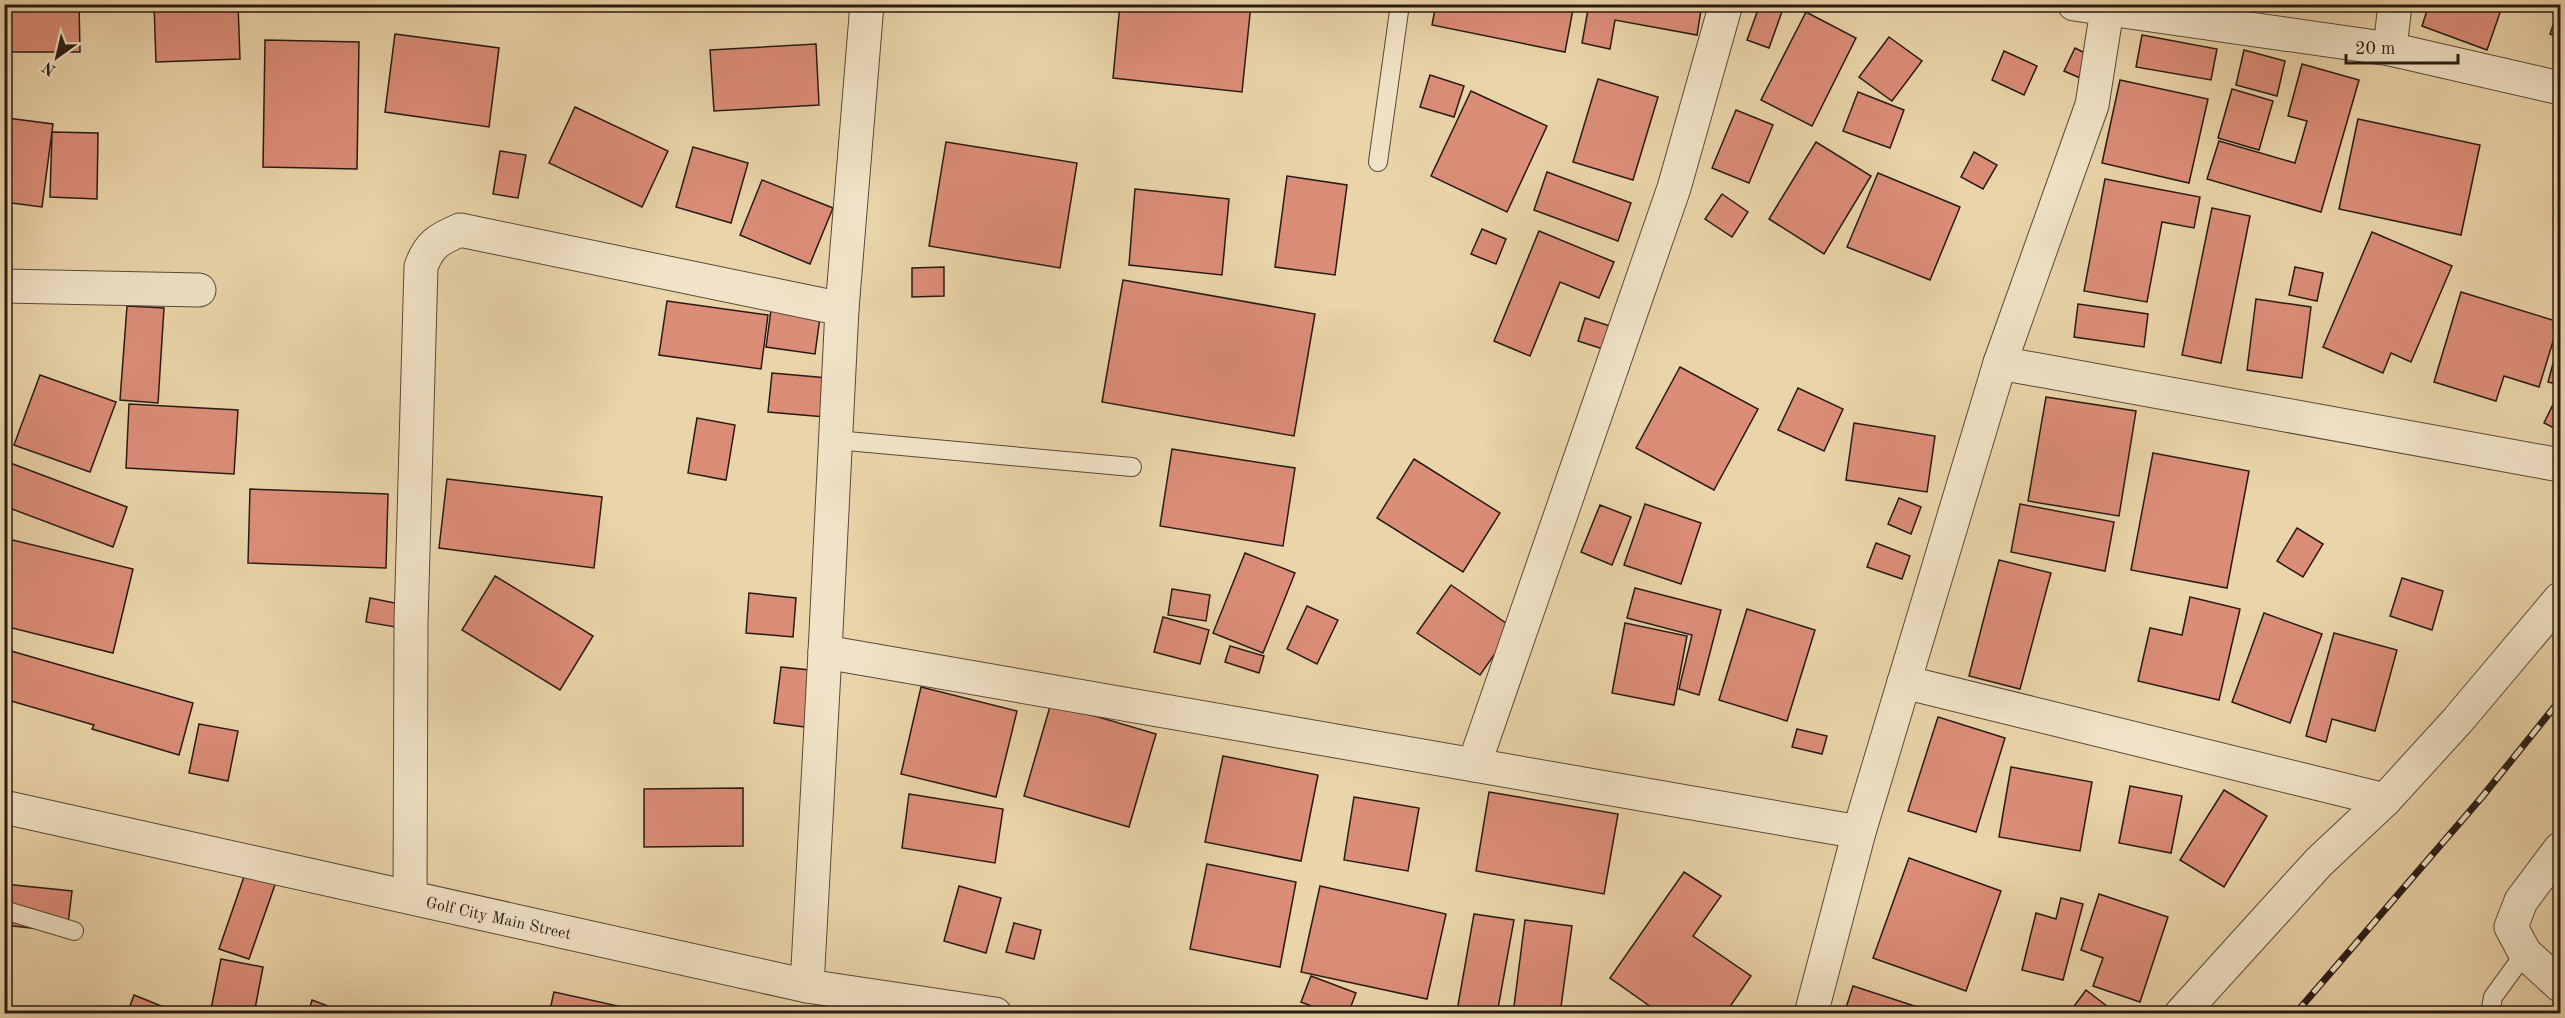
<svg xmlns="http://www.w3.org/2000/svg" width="2565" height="1018" font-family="'Old Standard TT',serif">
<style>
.building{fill:#dc8d78;stroke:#281b14;stroke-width:1.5}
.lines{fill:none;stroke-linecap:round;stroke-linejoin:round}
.lane-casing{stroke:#584939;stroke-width:20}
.street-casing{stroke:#584939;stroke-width:35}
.lane{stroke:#f1e3c7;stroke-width:18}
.street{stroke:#f1e3c7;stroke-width:33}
.rail-casing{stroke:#281b14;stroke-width:7}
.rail{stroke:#f1e3c7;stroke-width:4.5;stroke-dasharray:14;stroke-linecap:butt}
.labels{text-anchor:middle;stroke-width:5;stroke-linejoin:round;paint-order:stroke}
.street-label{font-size:16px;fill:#281b14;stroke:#f1e3c7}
</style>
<rect width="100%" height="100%" fill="#ead4a9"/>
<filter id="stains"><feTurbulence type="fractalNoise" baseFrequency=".00333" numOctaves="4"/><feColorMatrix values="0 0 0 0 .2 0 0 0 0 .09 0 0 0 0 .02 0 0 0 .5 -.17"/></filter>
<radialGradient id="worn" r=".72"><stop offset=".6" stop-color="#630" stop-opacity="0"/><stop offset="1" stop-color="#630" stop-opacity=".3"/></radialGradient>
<!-- building -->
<g class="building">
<path d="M10 4H79L80 52H10Z"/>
<path d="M154 4H238L240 59 156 62Z"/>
<path d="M525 4H602L601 10Z"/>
<path d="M1120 4H1251L1242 92 1113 78Z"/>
<path d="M1436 4H1574L1565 52 1432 25Z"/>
<path d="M1589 4H1702L1697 35 1615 20 1610 49 1582 43Z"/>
<path d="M1760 4 1784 6 1769 48 1747 40Z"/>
<path d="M2429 4H2503L2487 50 2422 26Z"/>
<path d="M2560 5V38L2550 34Z"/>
<path d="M1806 12 1856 38 1812 126 1761 100Z"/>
<path d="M395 34 499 48 489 127 385 112Z"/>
<path d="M2142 35 2217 49 2211 80 2136 67Z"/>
<path d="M1889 37 1922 61 1892 101 1859 77Z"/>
<path d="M265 40 359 42 357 169 263 167Z"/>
<path d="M816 44 819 105 714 111 710 50Z"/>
<path d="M2075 48 2097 59 2087 81 2064 71Z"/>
<path d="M2244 50 2285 61 2277 96 2236 85Z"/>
<path d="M2004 51 2037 66 2024 95 1992 80Z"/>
<path d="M2302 64 2359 80 2321 212 2207 179 2219 141 2295 163 2307 121 2288 116Z"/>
<path d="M1430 75 1464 86 1454 117 1420 107Z"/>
<path d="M1598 79 1658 97 1633 180 1573 162Z"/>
<path d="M2120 80 2208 99 2189 183 2102 163Z"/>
<path d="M2232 89 2273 101 2259 150 2218 138Z"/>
<path d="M1471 91 1547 126 1507 212 1431 176Z"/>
<path d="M1858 92 1904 110 1890 148 1843 131Z"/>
<path d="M575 107 668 151 642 207 549 163Z"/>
<path d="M1736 110 1773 125 1749 183 1712 168Z"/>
<path d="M7 118 53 124 42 207 4 202V135Z"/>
<path d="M2358 119 2480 145 2461 235 2339 209Z"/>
<path d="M52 132 98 133 97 199 50 197Z"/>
<path d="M946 142 1077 163 1060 268 929 246Z"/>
<path d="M1816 142 1871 176 1824 254 1769 219Z"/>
<path d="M693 147 748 163 731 223 676 207Z"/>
<path d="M500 151 526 155 518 198 493 194Z"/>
<path d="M1974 152 1997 165 1983 189 1961 177Z"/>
<path d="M1547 172 1631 203 1618 241 1534 210Z"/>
<path d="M1878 173 1960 207 1930 280 1847 247Z"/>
<path d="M1287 176 1347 185 1335 275 1275 267Z"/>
<path d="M2105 179 2200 197 2194 228 2162 222 2147 302 2084 291Z"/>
<path d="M762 180 833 208 810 264 740 235Z"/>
<path d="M1135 189 1229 199 1222 275 1129 265Z"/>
<path d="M1722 194 1748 212 1732 237 1705 219Z"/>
<path d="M2212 208 2250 216 2221 363 2182 355Z"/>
<path d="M1482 229 1506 239 1496 264 1471 254Z"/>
<path d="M1539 231 1614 262 1599 298 1560 282 1530 356 1494 341Z"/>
<path d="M2372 232 2452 266 2411 362 2391 353 2383 373 2323 347Z"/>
<path d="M944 267V296L912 297V268Z"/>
<path d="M2295 267 2323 273 2317 301 2289 295Z"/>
<path d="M1123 280 1315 314 1294 436 1102 402Z"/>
<path d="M2461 292 2559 322 2539 387 2504 376 2496 401 2434 382Z"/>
<path d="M2256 299 2311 307 2302 378 2247 370Z"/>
<path d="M667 301 768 315 761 369 659 355Z"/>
<path d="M772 303 821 310 815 354 766 347Z"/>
<path d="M2078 304 2148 314 2144 347 2074 337Z"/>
<path d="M127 306 164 308 158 403 120 400Z"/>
<path d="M1585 318 1610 326 1603 349 1578 341Z"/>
<path d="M2560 338V385L2548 382Z"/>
<path d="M1680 367 1758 409 1714 490 1636 448Z"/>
<path d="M772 373 828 378 825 417 768 412Z"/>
<path d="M40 375 116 402 90 472 14 445Z"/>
<path d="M1798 388 1843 409 1824 451 1778 430Z"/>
<path d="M2560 390V431L2544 423Z"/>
<path d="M2046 397 2136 411 2119 516 2028 501Z"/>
<path d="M129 404 238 410 234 474 126 468Z"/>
<path d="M697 418 735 425 726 480 688 473Z"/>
<path d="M1854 423 1935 436 1927 492 1846 480Z"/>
<path d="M1172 449 1295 468 1283 546 1160 526Z"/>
<path d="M2153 453 2249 471 2227 588 2131 570Z"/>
<path d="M1414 459 1500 513 1463 572 1377 518Z"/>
<path d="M5 461 127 507 113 547 4 506Z"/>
<path d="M447 479 602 497 594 568 439 548Z"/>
<path d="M250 489 388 494 386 568 248 563Z"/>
<path d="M1899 498 1921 507 1911 534 1888 524Z"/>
<path d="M1645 504 1701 523 1681 584 1624 565Z"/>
<path d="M2020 504 2114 522 2105 571 2011 552Z"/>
<path d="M1600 505 1631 517 1612 565 1581 552Z"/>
<path d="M2297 528 2323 544 2303 577 2277 561Z"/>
<path d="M4 538 133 569 113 653 4 626Z"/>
<path d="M1876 543 1910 556 1902 579 1867 567Z"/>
<path d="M1245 553 1295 573 1263 653 1213 633Z"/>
<path d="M1999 560 2051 573 2020 689 1969 676Z"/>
<path d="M495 576 593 636 560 690 462 630Z"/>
<path d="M2402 578 2443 591 2432 630 2390 616Z"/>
<path d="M1451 585 1513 628 1480 675 1417 633Z"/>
<path d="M1635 588 1721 610 1699 695 1679 689 1692 635 1627 618Z"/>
<path d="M1172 589 1210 595 1206 621 1168 615Z"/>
<path d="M749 593 796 598 793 637 746 633Z"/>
<path d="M2190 597 2240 609 2219 700 2138 681 2150 628 2182 635Z"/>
<path d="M370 598 405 605 401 628 366 622Z"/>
<path d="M1307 606 1338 620 1317 664 1287 649Z"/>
<path d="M1747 609 1815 630 1787 721 1719 700Z"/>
<path d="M2264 613 2322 634 2290 723 2232 702Z"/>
<path d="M1163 617 1209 630 1200 664 1154 652Z"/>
<path d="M1625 623 1687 636 1674 705 1612 693Z"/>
<path d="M2334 633 2397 650 2375 731 2332 719 2326 742 2306 736Z"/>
<path d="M1230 646 1264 656 1259 673 1225 662Z"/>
<path d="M4 649 193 703 179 755 92 729 94 725 4 699Z"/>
<path d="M781 667 819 671 812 728 774 723Z"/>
<path d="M921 687 1017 711 996 797 901 774Z"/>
<path d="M1051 703 1156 734 1129 827 1024 796Z"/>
<path d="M1938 717 2005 738 1976 832 1908 811Z"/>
<path d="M199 724 238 731 228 781 189 773Z"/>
<path d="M1797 729 1827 736 1822 754 1792 747Z"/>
<path d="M1223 756 1318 775 1301 861 1205 842Z"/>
<path d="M2011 767 2092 782 2080 851 1999 837Z"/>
<path d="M2130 786 2182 796 2171 853 2119 843Z"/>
<path d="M743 788V846L644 847V789Z"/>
<path d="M2224 790 2267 816 2224 887 2180 860Z"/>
<path d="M1489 792 1618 814 1604 894 1476 871Z"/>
<path d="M909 794 1003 809 995 863 902 848Z"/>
<path d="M1354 797 1419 808 1408 871 1344 860Z"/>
<path d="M1909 858 2001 891 1966 991 1873 958Z"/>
<path d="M1207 864 1296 882 1280 967 1190 949Z"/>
<path d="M246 871 276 882 249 959 219 949Z"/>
<path d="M1684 872 1721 896 1693 936 1751 976 1725 1014H1674L1667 1008 1661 1014 1610 978Z"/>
<path d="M4 884 72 891 67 932 4 925Z"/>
<path d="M959 886 1001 898 986 953 944 941Z"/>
<path d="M1320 886 1446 914 1427 999 1301 972Z"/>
<path d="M2099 894 2168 917 2140 1002 2093 986 2103 958 2081 950Z"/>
<path d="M2061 898 2083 904 2063 980 2022 970 2036 913 2056 919Z"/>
<path d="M1474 914 1514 920 1497 1014 1457 1011Z"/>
<path d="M1525 920 1572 926 1560 1014H1513Z"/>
<path d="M1014 923 1041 930 1034 959 1006 952Z"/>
<path d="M221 959 263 967 254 1014H210Z"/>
<path d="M1311 976 1356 993 1348 1014H1332L1301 1002Z"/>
<path d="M1853 986 1933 1012 1932 1014H1844Z"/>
<path d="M2086 990 2117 1014 2069 1013Z"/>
<path d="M554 992 650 1013V1014H549Z"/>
<path d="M134 995 181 1014H127Z"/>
<path d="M312 1000 349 1014H308Z"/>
</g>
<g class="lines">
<!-- lane casing -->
<g class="lane-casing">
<g id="lane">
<path d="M1378 162 1400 4"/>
<path d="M836 440 1132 467"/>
<path d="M4 910 74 931"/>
<path d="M2490 1014 2493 997 2525 953"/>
</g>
</g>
<!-- street casing -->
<g class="street-casing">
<g id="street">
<path d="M2074 4 2390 49 2560 88"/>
<path d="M2107 10 2092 105 2000 363 2560 465"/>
<path d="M2390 49 2395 4"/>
<path d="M4 286 199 290"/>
<path d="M825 652 842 309 867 4"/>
<path d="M1904 682 2385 800"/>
<path d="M1474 765 1674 188 1726 4"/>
<path id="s1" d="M4 807 807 986 995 1014"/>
<path d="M2560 849 2521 901 2511 927 2525 953 2560 985"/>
<path d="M410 897 411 623 421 267C429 244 439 239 460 230L842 309"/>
<path d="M807 986 825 652 1859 832"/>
<path d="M1811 1014 1859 832 2000 363"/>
<path d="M2181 1014 2319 862 2385 800 2458 720 2560 599"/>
</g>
</g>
<!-- lane -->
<use href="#lane" class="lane"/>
<!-- street -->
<use href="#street" class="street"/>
<!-- rail casing -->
<g class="rail-casing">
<path id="rail" d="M2295 1014 2482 797 2560 700"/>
</g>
<!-- rail -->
<use href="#rail" class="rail"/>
</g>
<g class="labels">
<!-- street labels -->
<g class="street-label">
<text dy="6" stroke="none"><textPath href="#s1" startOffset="507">Golf City Main Street</textPath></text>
</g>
</g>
<!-- margin -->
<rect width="2565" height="1018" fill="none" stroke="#ead4a9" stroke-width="24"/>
<rect x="6" y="6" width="2553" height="1006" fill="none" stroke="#281b14" stroke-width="3"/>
<rect x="12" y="12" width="2541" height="994" fill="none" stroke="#281b14" stroke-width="1.5"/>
<!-- north arrow -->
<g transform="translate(57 57) rotate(214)" stroke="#f1e3c7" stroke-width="4.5" paint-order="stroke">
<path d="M0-4.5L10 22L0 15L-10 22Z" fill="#281b14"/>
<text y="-9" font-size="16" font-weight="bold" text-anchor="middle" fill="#281b14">N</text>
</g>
<!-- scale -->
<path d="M2346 54v9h112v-9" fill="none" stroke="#281b14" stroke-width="3"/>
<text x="2355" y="54" font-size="18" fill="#281b14" stroke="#f1e3c7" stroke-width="4.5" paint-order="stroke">20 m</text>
<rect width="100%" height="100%" filter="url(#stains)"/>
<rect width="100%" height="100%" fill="url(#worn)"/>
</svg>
